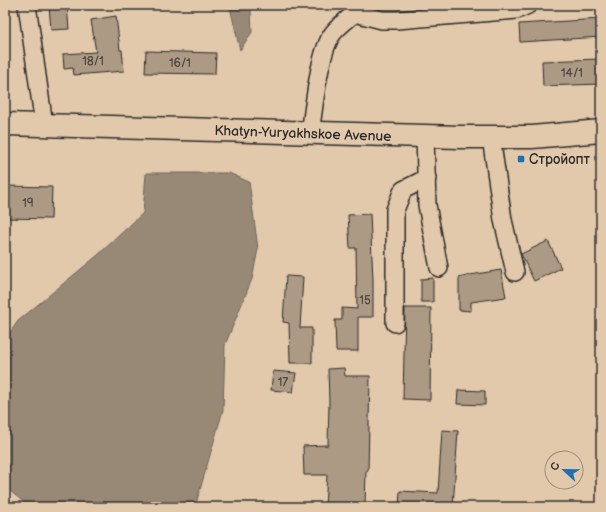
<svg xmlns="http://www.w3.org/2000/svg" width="606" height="512" font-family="'Balsamiq Sans',sans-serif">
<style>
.water{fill:#988977;stroke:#6c6359}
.building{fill:#ad9a85;stroke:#2b2b2b}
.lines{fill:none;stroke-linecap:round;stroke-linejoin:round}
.minor-casing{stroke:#2b2b2b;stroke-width:20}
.major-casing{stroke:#2b2b2b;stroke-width:25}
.minor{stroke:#e3c9ab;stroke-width:17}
.major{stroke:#e3c9ab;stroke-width:22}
.poi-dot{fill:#1f6fb2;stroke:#e3c9ab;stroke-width:1.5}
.labels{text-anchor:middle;stroke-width:3;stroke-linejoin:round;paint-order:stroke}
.number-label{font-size:12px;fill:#4c4742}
.street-label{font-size:14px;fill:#2b2b2b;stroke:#e3c9ab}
.poi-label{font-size:14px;fill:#2b2b2b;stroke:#e3c9ab;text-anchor:start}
</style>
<rect width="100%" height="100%" fill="#e3c9ab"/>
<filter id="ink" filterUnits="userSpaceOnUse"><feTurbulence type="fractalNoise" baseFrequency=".025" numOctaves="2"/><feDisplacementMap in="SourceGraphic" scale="8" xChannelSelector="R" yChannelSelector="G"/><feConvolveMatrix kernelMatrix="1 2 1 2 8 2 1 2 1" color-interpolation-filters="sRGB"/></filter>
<g filter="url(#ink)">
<!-- water -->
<g class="water">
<path d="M226 5H248L251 10 252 32 240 50 230 7Z"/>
<path d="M146 173H229L249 182 258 249 252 279 225 345 223 410 195 507H30L5 487V340L18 321 98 255 143 213Z"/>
</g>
<!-- building -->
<g class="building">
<path d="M49 5H67L69 29 51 30Z"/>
<path d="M116 16 120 50H122L124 71 74 75 73 68 64 69 63 54 96 52 91 20Z"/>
<path d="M601 19V37L520 42 519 24Z"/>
<path d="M146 51 216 53 215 74 145 73Z"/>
<path d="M601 59V84L543 86 542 61Z"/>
<path d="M5 186 52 187 51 219 5 218Z"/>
<path d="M370 214 373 280V317H358V351H336L335 320H342V308L357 309 356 248H350L348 215Z"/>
<path d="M548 241 561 268 534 281 521 254Z"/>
<path d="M501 270 506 297 471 302V311L459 310V278L470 275Z"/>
<path d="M286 276 303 277 300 328H312V363H290L289 323 283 322Z"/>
<path d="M433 278V302H421V279Z"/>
<path d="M405 308H431L430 400 403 399Z"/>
<path d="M344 368 345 376H370L368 471H366L365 507H325L327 475H304L303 446 328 445 329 401 328 369Z"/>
<path d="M273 371 296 373 293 392 271 390Z"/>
<path d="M458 390 485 391V405L457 404Z"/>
<path d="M442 430 458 431 453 507H399L400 491 438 493Z"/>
</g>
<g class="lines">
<!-- minor casing -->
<g class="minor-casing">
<g id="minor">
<path d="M27 5 44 125"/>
<path d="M355 13 382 20H397L517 10 528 5"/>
<path d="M310 133C314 109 319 49 334 32 340 25 348 19 355 13L356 5"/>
<path d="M425 136 427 205 439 268"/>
<path d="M491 137 503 220 515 272"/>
<path d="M395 323V210L403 190 427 178"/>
</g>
</g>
<!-- major casing -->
<g class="major-casing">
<path id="major" d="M5 124 460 137H532L601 131"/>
</g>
<!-- minor -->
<use href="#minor" class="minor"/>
<!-- major -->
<use href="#major" class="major"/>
</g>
</g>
<!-- markers -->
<rect class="poi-dot" x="517" y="155" width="8" height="8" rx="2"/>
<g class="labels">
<!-- number labels -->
<g class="number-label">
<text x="93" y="65">18/1</text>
<text x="180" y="67">16/1</text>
<text x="572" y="77">14/1</text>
<text x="28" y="207">19</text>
<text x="365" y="304">15</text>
<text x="283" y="386">17</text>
</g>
<!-- street labels -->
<g class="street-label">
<text transform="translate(303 133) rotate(2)" y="5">Khatyn-Yuryakhskoe Avenue</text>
</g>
<!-- poi labels -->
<g class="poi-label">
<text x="529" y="164">Стройопт</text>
</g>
</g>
<!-- margin -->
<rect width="606" height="512" fill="none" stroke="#e3c9ab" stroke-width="20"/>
<rect x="10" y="10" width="586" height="492" fill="none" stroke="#2b2b2b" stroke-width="1.5" filter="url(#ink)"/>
<!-- north arrow -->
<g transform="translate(564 470) rotate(292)"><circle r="19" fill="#e3c9ab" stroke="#998a78"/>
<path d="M0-3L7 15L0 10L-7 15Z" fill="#1f6fb2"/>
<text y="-6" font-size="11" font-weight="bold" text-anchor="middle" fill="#2b2b2b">С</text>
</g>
</svg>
